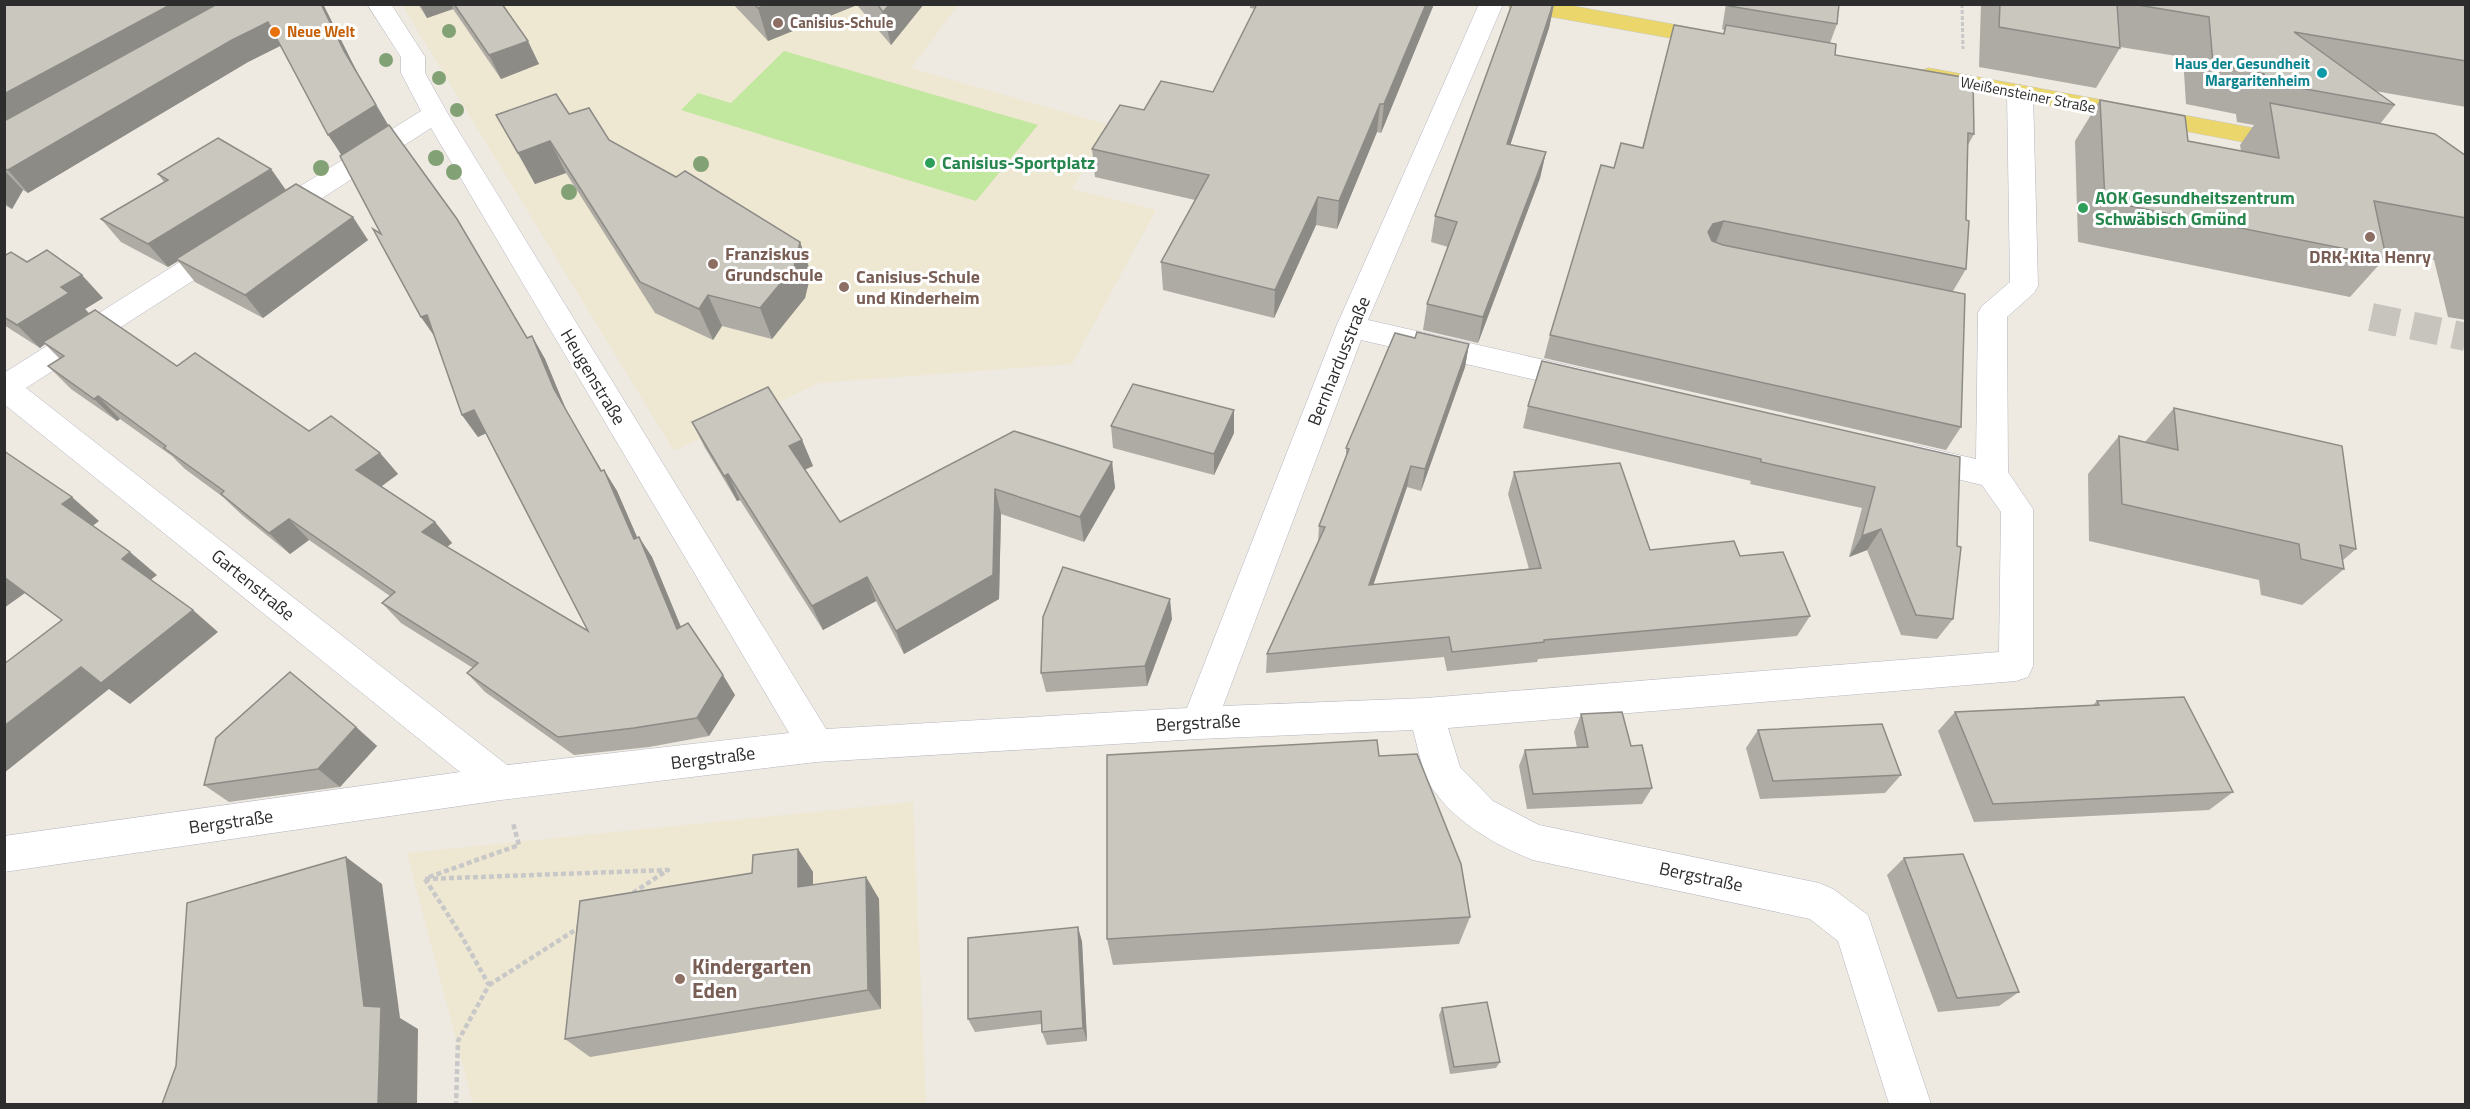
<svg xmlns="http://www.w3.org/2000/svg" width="2470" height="1109" font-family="'Titillium Web',sans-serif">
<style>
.education{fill:#eee7d2}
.pitch{fill:#c2e79e}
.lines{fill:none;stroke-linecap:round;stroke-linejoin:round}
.minor-tunnel{stroke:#c7c3bd;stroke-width:28;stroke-dasharray:28 14;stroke-linecap:butt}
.minor-casing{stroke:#b4b6c0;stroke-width:1}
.major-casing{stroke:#c8c8c8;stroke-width:1}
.path-far1{stroke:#c8c8c8;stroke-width:3;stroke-dasharray:4 2;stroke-linecap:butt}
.path{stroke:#c8c8c8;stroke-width:4.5;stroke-dasharray:5 3;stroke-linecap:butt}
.minor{fill:#fff;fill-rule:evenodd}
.major{fill:#ead66a;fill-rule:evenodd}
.tree{fill:#82a276}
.wall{fill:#aeaba4}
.shaded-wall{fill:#8d8b86}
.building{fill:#cac7bf;stroke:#8d8b86;stroke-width:1.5}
.education-dot{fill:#8d6e63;stroke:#fff;stroke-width:2}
.food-dot{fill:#e8710a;stroke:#fff;stroke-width:2}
.culture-dot{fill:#0f9aa8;stroke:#fff;stroke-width:2}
.leisure-dot{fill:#2e9e5b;stroke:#fff;stroke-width:2}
.labels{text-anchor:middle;stroke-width:6;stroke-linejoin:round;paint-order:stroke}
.far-education-label{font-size:15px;font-weight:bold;fill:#785e54;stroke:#fff;text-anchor:start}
.far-food-label{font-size:15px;font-weight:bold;fill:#c56008;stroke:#fff;text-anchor:start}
.far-culture-label{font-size:15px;font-weight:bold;fill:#0d838f;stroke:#fff;text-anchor:end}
.far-street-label{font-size:15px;fill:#2d2d2d;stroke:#fff}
.leisure-label{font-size:18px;font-weight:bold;fill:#27864d;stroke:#fff;text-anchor:start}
.education-label{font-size:18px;font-weight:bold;fill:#785e54;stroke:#fff;text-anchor:start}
.street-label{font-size:18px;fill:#2d2d2d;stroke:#fff}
.near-education-label{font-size:21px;font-weight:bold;fill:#785e54;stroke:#fff;text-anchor:start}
</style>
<rect width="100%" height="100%" fill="#eee9e1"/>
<!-- education -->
<g class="education">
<path d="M402 5H958L911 68 1109 125 1072 189 1156 210 1072 364 819 383 674 451Z"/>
<path d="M913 802 926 1104H473L407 853Z"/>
</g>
<!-- pitch -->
<path class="pitch" d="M784 51 1038 125 976 201 681 110 698 93 731 103Z"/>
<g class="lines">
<!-- minor-tunnel -->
<path class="minor-tunnel" d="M2371 317 2466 337"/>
<!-- minor casing -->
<g class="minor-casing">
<path id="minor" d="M367 4H391L425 57V73L448 114 826 729 1187 708 1336 327 1479 4H1503L1368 320 1584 369 1595 372 1599 380 1595 388 1584 391 1361 340 1223 706 1426 698 1999 652 2001 512 1982 485 1904 466 1899 457 1904 448 1915 445 1976 459 1978 313 1982 306 2010 282 2007 93 2011 87 2020 85 2029 87 2033 93 2038 286 2034 293 2007 317 2008 472 2033 509V666L2028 677 2016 681 1448 728 1460 767 1493 801 1539 825 1819 883 1833 889 1868 915 1931 1104H1889L1838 941 1810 919 1533 860C1495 845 1455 822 1432 788 1422 772 1418 748 1413 730L1199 739 816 762 501 800 4 872V836L460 772 4 404V373L213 241 223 238 233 241 237 248 233 255 26 388 507 765 789 733 431 128 282 224 272 226 262 224 258 217 262 210 421 111 401 73V57Z"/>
</g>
<!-- major casing -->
<g class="major-casing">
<g id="major">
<path d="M1507 4H1562L1715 32 1724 34 1727 39 1724 44 1715 46 1519 11 1511 9Z"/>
<path d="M1929 68 2291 135 2300 137 2304 143 2300 149 2291 151 1920 81 1917 76 1920 71Z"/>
</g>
</g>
<!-- path-far1 -->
<path class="path-far1" d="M1962 4 1963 49"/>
<!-- path -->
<g class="path">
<path d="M429 877 519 845 513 823"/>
<path d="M425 879 668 870 631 894"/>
<path d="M425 879 461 935 489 985 458 1041 456 1104"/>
<path d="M489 985 580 927"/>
</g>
<!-- minor -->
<use href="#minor" class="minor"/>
<!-- major -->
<use href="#major" class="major"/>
</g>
<!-- trees -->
<g class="tree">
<circle cx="449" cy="31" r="7"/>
<circle cx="386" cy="60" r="7"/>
<circle cx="439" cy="78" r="7"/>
<circle cx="457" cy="110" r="7"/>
<circle cx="436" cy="158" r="8"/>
<circle cx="701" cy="164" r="8"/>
<circle cx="321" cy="168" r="8"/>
<circle cx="454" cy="172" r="8"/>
<circle cx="569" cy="192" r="8"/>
</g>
<!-- wall -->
<g class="wall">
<path d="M4 4H323L358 74 388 126 527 338 532 336 545 359 567 412 602 471 604 470 617 491 637 537 652 557 681 627 735 695 709 736 649 747 574 755 485 692 467 673 473 668 401 623 382 603 390 596 309 540 290 554 242 515 223 497 185 469 172 456 120 419 117 421 71 389 48 366 60 359 45 344 40 348 4 325V256L27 262 103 298 85 309 89 313 177 366 309 431 380 453 398 474 381 486 435 522 452 543 447 547 588 631 486 433 478 437 462 415 435 336 421 317 381 234 341 155 280 46 248 62 28 193 23 190 12 209 4 205Z"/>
<path d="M418 4H502L539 64 501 79 453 9 427 18Z"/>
<path d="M733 4H924L891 45 857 5 768 41Z"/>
<path d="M1250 4H1434L1381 133 1377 132 1337 229 1316 225 1274 318 1163 290 1161 262 1195 200 1095 177 1092 149 1144 110 1213 92 1255 9 1250 8Z"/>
<path d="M1554 4 1549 28 1510 145 1546 152 1540 178 1478 343 1423 330 1427 304 1448 247 1431 242 1435 216Z"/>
<path d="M1726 4H1839L1837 24 1830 43 1835 55 1974 134 1968 145 1966 220V269L1953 291 1961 427 1946 450 1544 358 1550 335 1614 168 1642 148 1674 25 1723 34 1724 30 1722 29Z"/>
<path d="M1981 4H2466V107L2375 91 2395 105 2380 124 2466 156V320L2448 317 2434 260 2385 251 2386 257 2350 297 2078 242 2075 141 2100 100 2188 141 2241 151 2240 145 2254 125 2237 122 2236 114 2186 104 2183 57 2120 47V48L2096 88 1979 67Z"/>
<path d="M569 114 609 140 676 177 800 242 811 273 805 298 772 339 722 326 713 340 655 313 566 173 535 184 496 115Z"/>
<path d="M271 169 286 190 368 240 263 318 195 282 178 261 168 267 121 242 101 219 164 182 158 174Z"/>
<path d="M1415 338 1469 344 1465 367 1421 491 1407 487 1373 585 1529 569 1508 494 1514 472 1650 550 1740 556 1810 616 1797 636 1538 659 1537 662 1447 671 1444 657 1266 673 1267 654 1318 544 1319 526 1346 457V448Z"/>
<path d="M1528 406 1960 457 1953 619 1937 639 1901 635 1867 550 1849 557 1862 508 1750 484 1751 481 1523 428Z"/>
<path d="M2174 408 2356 549 2342 561 2344 569 2302 605 2261 595 2259 580 2089 541 2088 474 2119 436 2145 442Z"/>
<path d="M692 422 802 440 813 466 805 469 840 522 1112 462 1115 488 1084 542 1001 514 999 599 904 654 876 601 823 630 740 500 737 501 705 448Z"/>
<path d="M1111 426 1234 433 1214 475 1113 448Z"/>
<path d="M1172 619 1147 686 1046 692 1041 673Z"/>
<path d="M2097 701 2233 792 2209 810 1974 822 1938 731 1955 712 2093 705Z"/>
<path d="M1581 714 1631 746 1652 788 1642 804 1527 809 1519 766 1525 750 1577 748 1574 732Z"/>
<path d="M356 727 377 746 340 787 229 802 204 785Z"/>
<path d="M1758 730 1901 775 1885 793 1760 799 1746 748Z"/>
<path d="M1379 756 1470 917 1459 944 1113 965 1107 939Z"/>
<path d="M798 849 813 872V885L866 877 879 899 881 1009 590 1057 565 1039 752 873Z"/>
<path d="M1904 858 2019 992 1999 1006 1938 1012 1887 875Z"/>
<path d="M1078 927 1082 942 1087 1041 1047 1045 1042 1032 1041 1024 975 1032 968 1019Z"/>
<path d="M1442 1008 1500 1062 1496 1068 1450 1074 1439 1015Z"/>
</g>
<!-- shaded-wall -->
<g class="shaded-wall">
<path d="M172 4H229L4 128V94Z"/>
<path d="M321 4H323L358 74 390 128 343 157 328 135 344 51Z"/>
<path d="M420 4H451L453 9 427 18Z"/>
<path d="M766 4H856L857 5 768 41 758 8Z"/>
<path d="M890 4H924L891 45 883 12Z"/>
<path d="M1426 4H1434L1381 133 1384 104Z"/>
<path d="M1554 4 1549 28 1502 170 1507 144Z"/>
<path d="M268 22 282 45 248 62 28 193 8 170 232 40Z"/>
<path d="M528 41 539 64 501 79 489 55Z"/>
<path d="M1380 104 1377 132 1337 229 1339 201Z"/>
<path d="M550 141 566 173 535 184 518 153Z"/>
<path d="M1546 152 1540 178 1478 343 1483 317Z"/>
<path d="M271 169 287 192 176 259 178 261 168 267 148 244Z"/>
<path d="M4 170 23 190 12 209 4 202Z"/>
<path d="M1318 197 1316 225 1274 318 1275 290Z"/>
<path d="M353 217 368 240 263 318 245 295Z"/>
<path d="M1724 221 1715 245 1704 248 1708 232 1713 224Z"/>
<path d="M800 242 811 273 805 298 772 339 760 308Z"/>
<path d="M82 275 103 298 85 309 91 316 43 342 45 344 40 348 17 325 61 287Z"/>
<path d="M708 295 722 326 713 340 699 309Z"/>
<path d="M427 315 437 340 421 317Z"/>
<path d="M532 336 545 359 567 412 613 490 604 470 617 491 647 560 634 539 554 389Z"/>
<path d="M1469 344 1465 367 1421 491 1425 469Z"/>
<path d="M98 396 120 419 117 421 94 399Z"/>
<path d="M474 410 489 432 478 437 462 415Z"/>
<path d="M1234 410V433L1214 475V454Z"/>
<path d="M802 440 813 466 800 472 789 446Z"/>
<path d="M380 453 398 474 374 492 356 470Z"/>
<path d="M1112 462 1115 488 1084 542 1080 517Z"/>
<path d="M1411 466 1407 487 1366 606 1369 585Z"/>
<path d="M728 474 740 500 737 501 724 476Z"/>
<path d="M995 489 1001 514 999 599 904 654 896 631Z"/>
<path d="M72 497 99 521 90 528 62 504Z"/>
<path d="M289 519 309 540 290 554 269 533Z"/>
<path d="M435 522 452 543 439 553 422 532Z"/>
<path d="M1881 529 1867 550 1849 557 1862 536Z"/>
<path d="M639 537 652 557 690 649 677 629Z"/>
<path d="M130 552 157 575 148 582 122 559Z"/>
<path d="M4 577 25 593 4 608Z"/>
<path d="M867 577 876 601 823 630 812 606Z"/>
<path d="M1170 599 1172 619 1147 686 1145 666Z"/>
<path d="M193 610 218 632 130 704 109 689 4 773V726L81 667Z"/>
<path d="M723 675 735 695 709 736 697 718Z"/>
<path d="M356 727 377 746 340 787 318 769Z"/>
<path d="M798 849 813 872V910L798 887Z"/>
<path d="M346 857 382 884 400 1018 418 1029 417 1104H378L364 1006Z"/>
<path d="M866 877 879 899 881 1009 868 990Z"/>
<path d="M1078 927 1082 942 1087 1041 1083 1028Z"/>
</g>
<!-- building -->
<g class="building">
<path d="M4 4H172L4 94Z"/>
<path d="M217 4H321L344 51 376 105 328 135 268 22 232 40 8 170 4 169V121Z"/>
<path d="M454 4H502L528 41 489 55Z"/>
<path d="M754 4H766L758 8Z"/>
<path d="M877 4H890L883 12Z"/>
<path d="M1257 4H1426L1384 104H1380L1339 201 1318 197 1275 290 1161 262 1209 175 1092 149 1120 105 1144 110 1161 81 1213 92Z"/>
<path d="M1512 4H1553L1507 144 1546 152 1483 317 1427 304 1457 222 1435 216Z"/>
<path d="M1730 4H1839L1837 24 1729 6Z"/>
<path d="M2000 4H2117L2120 48 1999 27Z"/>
<path d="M2132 4H2395L2400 5V4H2466V61L2294 32 2395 105 2266 82 2264 74 2213 64 2209 17Z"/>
<path d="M1674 25 1724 34 1726 25 1836 44 1835 55 1973 79 1974 134 1968 133 1966 220 1969 221 1966 269 1724 221 1713 224 1708 232 1712 241 1723 245 1965 294 1961 427 1550 335 1601 165 1614 168 1621 143 1643 148Z"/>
<path d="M556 94 569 114 589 108 609 140 676 177 685 171 800 242 794 267 760 308 708 295 699 309 640 282 550 141 518 153 496 115Z"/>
<path d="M2100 100 2185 116 2188 141 2279 158 2270 103 2435 134 2466 156V218L2374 201 2386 257 2105 201Z"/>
<path d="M389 125 457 219 527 338 532 336 554 389 601 471 604 470 634 539 639 537 677 629 688 623 723 675 697 718 634 728 558 737 467 673 478 663 382 603 395 592 289 519 269 533 221 494 224 491 164 448 166 446 98 396 94 399 48 366 64 356 43 342 95 310 177 366 195 353 309 431 331 416 380 453 356 470 435 522 422 532 588 631 474 410 462 415 427 315 421 317 373 229 381 234 340 156Z"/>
<path d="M218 138 271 169 148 244 101 219 168 180 158 174Z"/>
<path d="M296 184 353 217 245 295 176 259Z"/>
<path d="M47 250 82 275 61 287 69 293 17 325 4 317V256L11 252 27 262Z"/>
<path d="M1417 332 1469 344 1425 469 1411 466 1369 585 1541 568 1514 472 1620 463 1650 550 1734 541 1740 556 1783 552 1810 616 1544 640V642L1452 652 1449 637 1267 654 1325 527 1319 526 1349 449 1346 448 1395 333 1415 338Z"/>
<path d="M1542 361 1960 457 1957 546 1961 547 1953 619 1916 615 1881 529 1862 536 1875 487 1761 462V459L1528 406Z"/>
<path d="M1133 384 1234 410 1214 454 1111 426Z"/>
<path d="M768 387 802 440 789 446 840 522 1014 431 1112 462 1080 517 995 489 993 575 896 631 867 577 812 606 728 474 724 476 692 422Z"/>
<path d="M2174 408 2342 446 2356 549 2340 545 2344 569 2301 559 2299 544 2122 504 2119 436 2178 450Z"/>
<path d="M4 451 72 497 62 504 130 552 122 559 193 610 101 683 81 667 4 726V664L62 620 4 577Z"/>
<path d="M1063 567 1170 599 1145 666 1041 673 1043 617Z"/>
<path d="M290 672 356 727 318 769 204 785 216 738Z"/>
<path d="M2184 697 2233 792 1993 804 1955 712 2099 705 2097 701Z"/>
<path d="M1622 712 1631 746 1642 745 1652 788 1533 794 1525 750 1588 747 1581 714Z"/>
<path d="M1882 724 1901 775 1773 781 1758 730Z"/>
<path d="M1377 740 1379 756 1417 754 1461 864 1470 917 1107 939V755Z"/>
<path d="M798 849V887L866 877 868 990 565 1039 580 901 752 873 753 855Z"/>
<path d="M1963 854 2019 992 1957 998 1904 858Z"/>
<path d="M346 857 364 1006 381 1007 378 1104H162L176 1066 187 903Z"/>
<path d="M1078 927 1083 1028 1042 1032 1041 1011 968 1019V938Z"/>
<path d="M1487 1002 1500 1062 1454 1067 1442 1008Z"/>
</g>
<!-- markers -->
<g class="education-dot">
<circle cx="778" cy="23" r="6"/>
<circle cx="2370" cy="237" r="6"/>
<circle cx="713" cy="264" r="6"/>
<circle cx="844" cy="287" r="6"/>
<circle cx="680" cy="979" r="6"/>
</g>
<circle class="food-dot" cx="275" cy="32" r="6"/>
<circle class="culture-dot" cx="2322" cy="73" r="6"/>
<g class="leisure-dot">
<circle cx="930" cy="163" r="6"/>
<circle cx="2083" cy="208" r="6"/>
</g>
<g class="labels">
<!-- far-education labels -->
<g class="far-education-label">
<text x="790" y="28">Canisius-Schule</text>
</g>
<!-- far-food labels -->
<g class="far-food-label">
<text x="287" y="37">Neue Welt</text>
</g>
<!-- far-culture labels -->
<g class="far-culture-label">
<text x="2310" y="69">Haus der Gesundheit<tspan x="2310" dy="17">Margaritenheim</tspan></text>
</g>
<!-- far-street labels -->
<g class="far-street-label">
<text transform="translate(2028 95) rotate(11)" y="5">Weißensteiner Straße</text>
</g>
<!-- leisure labels -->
<g class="leisure-label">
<text x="942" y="169">Canisius-Sportplatz</text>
<text x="2095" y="204">AOK Gesundheitszentrum<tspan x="2095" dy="21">Schwäbisch Gmünd</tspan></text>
</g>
<!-- education labels -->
<g class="education-label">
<text x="725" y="260">Franziskus<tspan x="725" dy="21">Grundschule</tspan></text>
<text x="2370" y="263" text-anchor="middle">DRK-Kita Henry</text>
<text x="856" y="283">Canisius-Schule<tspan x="856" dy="21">und Kinderheim</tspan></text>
</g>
<!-- street labels -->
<g class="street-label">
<text transform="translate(1339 361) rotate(-68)" y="6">Bernhardusstraße</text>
<text transform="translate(593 377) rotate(59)" y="6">Heugenstraße</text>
<text transform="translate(253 585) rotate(39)" y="6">Gartenstraße</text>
<text transform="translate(1198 723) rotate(-3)" y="6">Bergstraße</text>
<text transform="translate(713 758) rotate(-7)" y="6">Bergstraße</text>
<text transform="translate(231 822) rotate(-8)" y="6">Bergstraße</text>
<text transform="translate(1701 877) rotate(12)" y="6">Bergstraße</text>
</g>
<!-- near-education labels -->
<g class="near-education-label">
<text x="692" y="974">Kindergarten<tspan x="692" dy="24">Eden</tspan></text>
</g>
</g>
<!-- border -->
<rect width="2470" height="1109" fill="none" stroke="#2d2d2d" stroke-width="12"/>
</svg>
